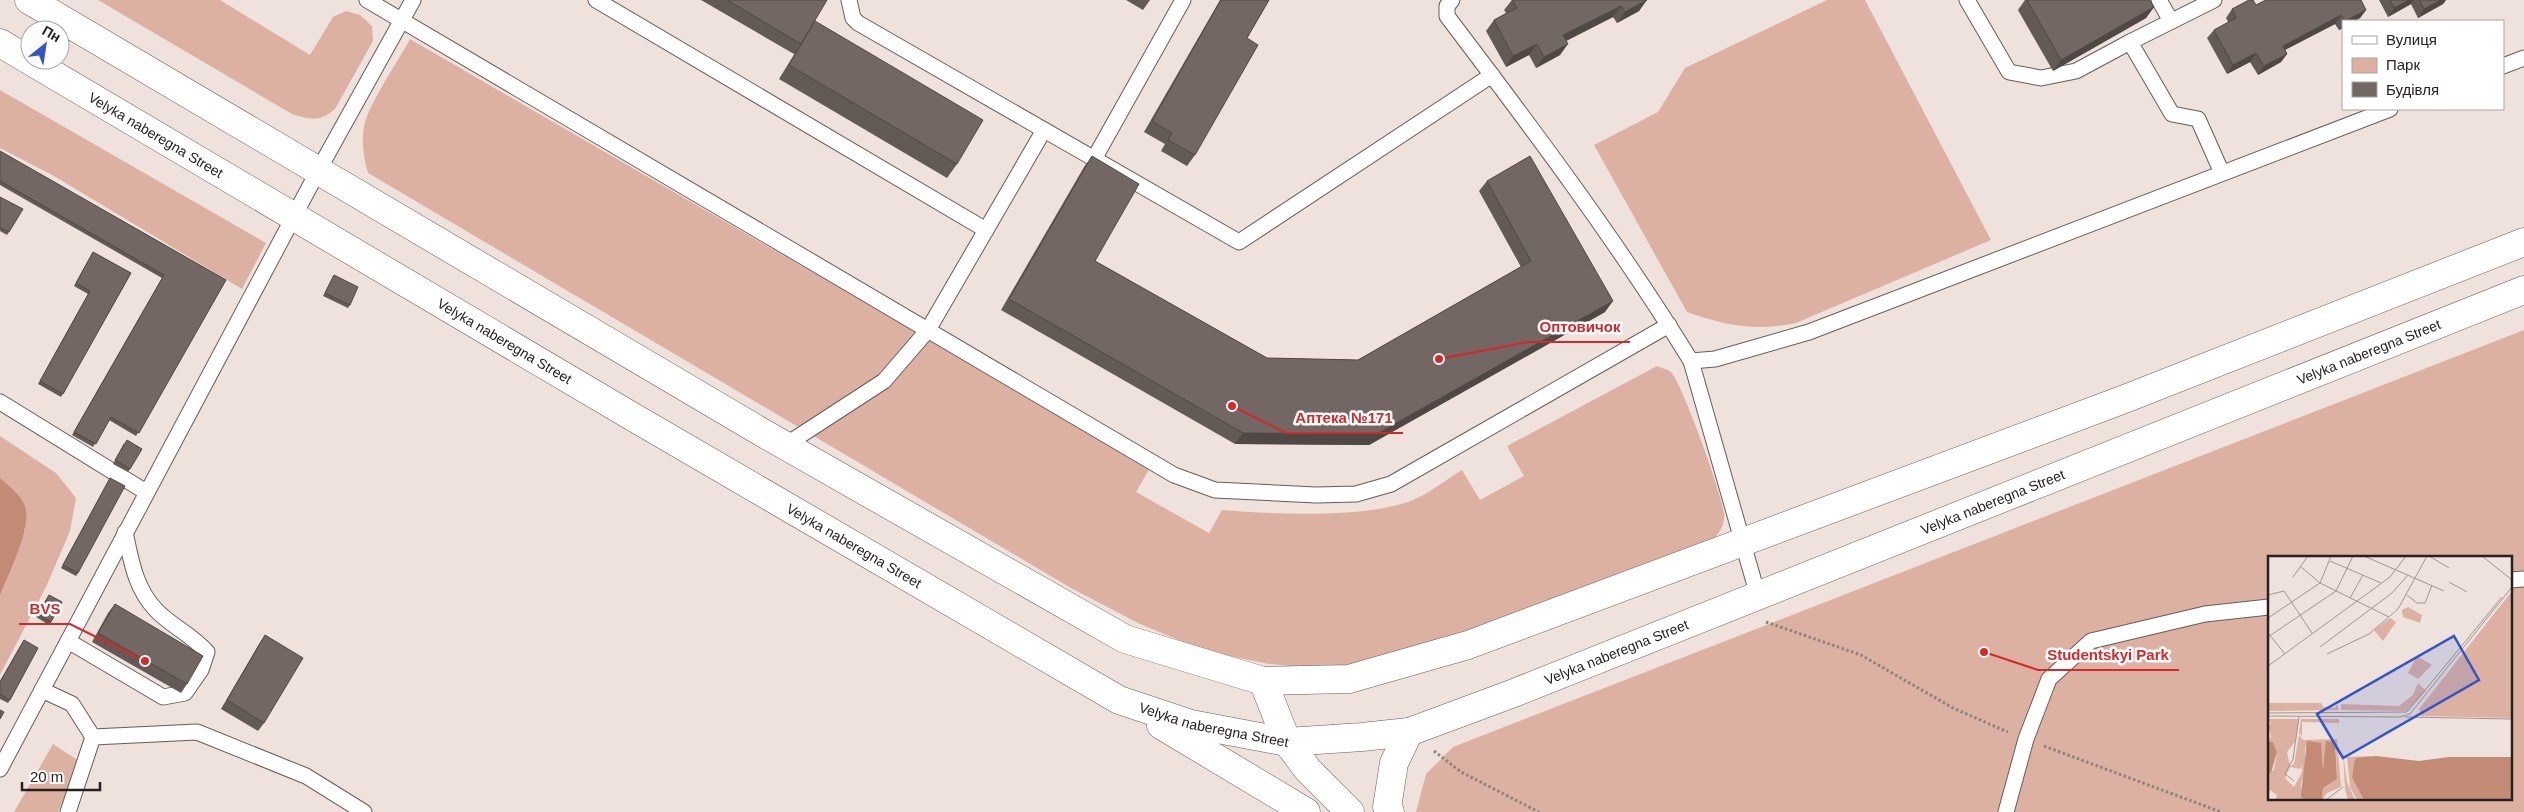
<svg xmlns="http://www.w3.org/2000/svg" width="2524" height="812" font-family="Arial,sans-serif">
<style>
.green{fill:#ddb1a2;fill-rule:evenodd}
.water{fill:#c38a76}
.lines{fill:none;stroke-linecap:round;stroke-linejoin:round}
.lane-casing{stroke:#675c58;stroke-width:17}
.street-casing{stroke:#675c58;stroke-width:29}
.secondary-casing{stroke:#675c58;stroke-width:29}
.path{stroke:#8c8380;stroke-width:3;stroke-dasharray:2.5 2.5;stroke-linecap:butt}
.lane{stroke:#fff;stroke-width:15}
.street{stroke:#fff;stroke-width:28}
.secondary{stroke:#fff;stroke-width:28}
.wall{fill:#635955}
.shaded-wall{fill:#504845}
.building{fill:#736763;stroke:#504845}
.labels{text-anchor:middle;stroke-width:5;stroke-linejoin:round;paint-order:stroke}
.street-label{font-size:14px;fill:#26211f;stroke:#fff}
.inset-road{fill:none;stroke:#9f9591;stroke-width:1}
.view{fill:#3155c6;fill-opacity:0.15;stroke:#3155c6;stroke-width:2.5}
.inset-edge{fill:none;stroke:#26211f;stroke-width:2.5}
.leader{fill:none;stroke:#d62828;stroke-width:2}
.callout-dot{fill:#d62828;stroke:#fff;stroke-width:2}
.callout-label{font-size:15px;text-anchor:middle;font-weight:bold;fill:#d62828;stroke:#fff;stroke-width:5;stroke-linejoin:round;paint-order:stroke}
</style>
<rect width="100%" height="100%" fill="#efe2dd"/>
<!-- green -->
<g class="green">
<path d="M98 0H220L310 55 333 17 346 11 360 15 372 26 373 41 335 109C320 122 311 120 292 114Z"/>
<path d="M1827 0H1865L1991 240 1796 323C1756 332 1725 325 1687 312L1594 145 1658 112 1685 68Z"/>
<path d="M410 39 1150 468 1136 492 1209 533 1222 510C1274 514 1365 519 1413 500 1430 493 1447 479 1462 470L1480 500 1524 476 1507 446 1657 366C1661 368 1668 369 1671 372 1682 383 1724 499 1724 515 1725 526 1718 535 1711 542L1462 636 1340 667 1308 668 1269 664 1205 651 1140 624 1071 588 368 173C364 159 361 142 364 127 367 106 399 60 410 39Z"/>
<path d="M0 90 266 243 242 289 54 176 0 148Z"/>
<path d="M2524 330V812H1416L1426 774 1453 747ZM2269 557H2510V798H2269Z"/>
<path d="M0 436 56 473 76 498 70 531 46 587 0 675V596L25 529 15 492 0 478Z"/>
<path d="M53 744 79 761 58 812H14Z"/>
</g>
<!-- water -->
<path class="water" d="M0 478C9 486 25 498 26 511 29 534 8 574 0 596Z"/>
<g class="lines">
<!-- lane casing -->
<g class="lane-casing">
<g id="lane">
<path d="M367 0 1174 475 1215 490 1316 495 1356 494 1391 484 1669 325"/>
<path d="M596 0 986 230"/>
<path d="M849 0 853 18 858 23 1239 242 1492 75"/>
<path d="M1452 0 1447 6V16C1532 128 1617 241 1691 361"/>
<path d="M1967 0 2009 72 2041 78 2076 71 2130 42 2172 114 2198 119 2222 173"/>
<path d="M2159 0 2171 21"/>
<path d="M2130 42 2214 0"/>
<path d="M2503 66 2524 58"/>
<path d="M1094 159 1183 0"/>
<path d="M0 402 146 492"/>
<path d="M784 446 884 381 928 330 1044 130"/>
<path d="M2510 580 2524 579"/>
<path d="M1758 596 1691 361 1715 359 1809 332 2390 109"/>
<path d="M68 641 163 697 185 693 201 670 207 652C191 634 171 626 156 610 135 588 131 560 125 532"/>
<path d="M42 690 72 704 93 737 68 812"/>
<path d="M93 737 197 732 306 776 364 812"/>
<path d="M0 769 318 171 413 0"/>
<path d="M2006 812 2026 739 2049 679 2091 641 2205 614 2269 607"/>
</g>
</g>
<!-- street casing -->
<g class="street-casing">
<path id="street" d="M1263 681 1287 742 1308 770 1350 812"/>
</g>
<!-- secondary casing -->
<g class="secondary-casing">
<g id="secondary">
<path d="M29 0 763 433 1125 639 1263 681 1349 679 1468 645 2122 400 2524 242"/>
<path id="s1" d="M0 43 633 417 1119 700 1191 724 1287 742 1362 737 1409 732 1514 693 2524 290"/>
<path d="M1161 725 1306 812"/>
<path d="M1390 812 1387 807 1394 763 1409 732"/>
</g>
</g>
<!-- path -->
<g class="path">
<path d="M1766 622 1861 655 1953 708 2008 732"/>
<path d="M2044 746 2221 812"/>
<path d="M1434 751 1461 772 1539 812"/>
</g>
<!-- lane -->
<use href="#lane" class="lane"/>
<!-- street -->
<use href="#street" class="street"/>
<!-- secondary -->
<use href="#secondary" class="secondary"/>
</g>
<!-- wall -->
<g class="wall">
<path d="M701 0H827L812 25 957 164 947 178 779 79 795 53 794 54Z"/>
<path d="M1126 0H1150L1143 10Z"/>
<path d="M1220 0H1269L1247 38 1195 155 1187 166 1161 151 1165 144 1144 132Z"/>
<path d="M1512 0H1646L1639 11 1617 23 1613 17 1566 41 1560 55 1536 68 1529 55 1506 67 1486 31 1494 20 1506 13 1504 10Z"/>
<path d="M2025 0H2150L2154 7 2146 18 2053 71 2018 10Z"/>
<path d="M2266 0H2362L2361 1 2366 10 2360 18 2354 21H2343V28L2339 30 2335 24 2285 50 2287 54 2281 62 2258 75 2250 62 2227 74 2207 38 2214 30 2228 22 2226 18 2232 9 2256 5Z"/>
<path d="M2379 0H2446L2443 4 2418 18 2411 4 2388 17Z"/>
<path d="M0 151 226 280 136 436 109 420 93 447 72 435 162 278 0 185Z"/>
<path d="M1092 156 1095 261 1267 358 1358 360 1521 267 1479 191 1487 181 1605 312 1369 445 1235 444 1001 310 1084 167Z"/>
<path d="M0 197 9 232 7 235 0 231Z"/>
<path d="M93 252 131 273 61 397 38 384 88 294 74 286Z"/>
<path d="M334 275 350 305 348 308 323 296Z"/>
<path d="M124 443 130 469 128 472 113 464Z"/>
<path d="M110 478 78 573 76 576 61 568Z"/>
<path d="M47 598 51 622 49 625 36 617Z"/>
<path d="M115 604 187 684 181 693 92 642 108 613Z"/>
<path d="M265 635 264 723 258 731 221 709 259 644Z"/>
<path d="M24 640 10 700 8 703 0 699V681Z"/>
</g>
<!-- shaded-wall -->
<g class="shaded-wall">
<path d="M1647 0 1639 11 1617 23 1625 12Z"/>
<path d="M2409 0H2414L2411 4 2388 17 2394 8Z"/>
<path d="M2441 0H2446L2443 4 2418 18 2424 9Z"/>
<path d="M1621 6 1613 17 1556 46 1563 35Z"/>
<path d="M2154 7 2146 18 2053 71 2061 60Z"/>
<path d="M2366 10 2360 18 2354 21H2345Z"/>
<path d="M2341 15 2335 24 2277 54 2283 46Z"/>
<path d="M2343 24V28L2339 30Z"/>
<path d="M1537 44 1529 55 1506 67 1513 56Z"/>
<path d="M1568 44 1560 55 1536 68 1544 57Z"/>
<path d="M2256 53 2250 62 2227 74 2233 65Z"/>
<path d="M2287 54 2281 62 2258 75 2264 66Z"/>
<path d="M1613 301 1605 312 1369 445 1235 444 1243 433Z"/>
</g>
<!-- building -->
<g class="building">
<path d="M727 0H827L801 44Z"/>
<path d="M1221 0H1269L1247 38 1258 45 1195 155 1168 140 1172 133 1152 121Z"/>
<path d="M1512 0H1647L1625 12 1621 6 1563 35 1568 44 1544 57 1537 44 1513 56 1494 20 1517 8Z"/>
<path d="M2027 0H2150L2154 7 2061 60Z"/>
<path d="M2249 0H2253L2256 5 2266 0H2361L2366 10 2345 21 2341 15 2283 46 2287 54 2264 66 2256 53 2233 65 2214 30 2236 18 2232 9Z"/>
<path d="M2390 0H2409L2394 8Z"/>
<path d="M2419 0H2441L2424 9Z"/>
<path d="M815 21 983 120 957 164 789 65Z"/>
<path d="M0 151 226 280 139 433 111 417 96 444 74 432 164 275 0 181Z"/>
<path d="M1092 156 1139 184 1095 261 1267 358 1358 360 1531 261 1487 181 1530 156 1613 301 1377 434 1243 433 1009 299Z"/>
<path d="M0 197 23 209 9 232 0 227Z"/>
<path d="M93 252 131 273 63 394 40 381 90 291 76 283Z"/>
<path d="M334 275 358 287 350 305 325 293Z"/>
<path d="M127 440 142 449 130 469 115 460Z"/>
<path d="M110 478 125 486 78 573 63 565Z"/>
<path d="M49 595 62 602 51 622 38 614Z"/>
<path d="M115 604 203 656 187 684 98 633Z"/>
<path d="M265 635 303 658 264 723 227 700Z"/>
<path d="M24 640 38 648 10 700 0 694V682Z"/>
<path d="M0 710 4 712 0 719Z"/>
</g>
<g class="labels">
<!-- street labels -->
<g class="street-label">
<text dy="5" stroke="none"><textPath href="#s1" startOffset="181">Velyka naberegna Street</textPath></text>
<text dy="5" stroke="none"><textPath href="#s1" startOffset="586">Velyka naberegna Street</textPath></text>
<text dy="5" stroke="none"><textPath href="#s1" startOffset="2626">Velyka naberegna Street</textPath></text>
<text dy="5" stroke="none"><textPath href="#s1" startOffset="2221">Velyka naberegna Street</textPath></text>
<text dy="5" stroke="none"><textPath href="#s1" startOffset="991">Velyka naberegna Street</textPath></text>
<text dy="5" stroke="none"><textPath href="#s1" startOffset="1816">Velyka naberegna Street</textPath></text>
<text dy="5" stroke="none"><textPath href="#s1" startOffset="1396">Velyka naberegna Street</textPath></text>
</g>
</g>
<!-- overview -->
<g transform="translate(2268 556)">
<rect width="244" height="244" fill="#efe2dd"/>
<path d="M244 35V162L153 160 151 153ZM140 51 154 59 152 67 135 61 134 54ZM122 62 128 66 115 85 106 74ZM149 100 164 109 150 123 140 117ZM150 127 158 135 139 155 73 154V148L131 150 145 139ZM0 147H53L55 151 67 152 69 148 71 154 0 155ZM0 163H31L27 186 19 196 22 210 26 208 31 179 35 184 69 183 73 231 59 237 54 244 55 232 69 223 68 193 56 205 55 213 54 199 37 190V217L33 228 36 244H8L9 239 2 234 0 244V217L6 214 9 196 5 186 0 185 3 181 0 169 3 168ZM34 208V216L26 231 17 222 22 211 33 213ZM33 163H71V167L34 166V180L31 177ZM75 197 79 226 87 244H80L77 233ZM102 200 105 202H88L86 207 84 222 96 244H89L82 231 79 201Z" fill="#ddb1a2" fill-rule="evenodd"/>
<path d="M0 185 5 186 9 196 3 217H0ZM39 185 53 187 55 213 58 185 67 186 69 223 55 232 54 244H36L33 240ZM108 200 151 205 181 201H244V244H96L84 222 86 207 88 202Z" fill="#c38a76"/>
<path class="inset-road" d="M96 0 176 35M161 0 181 12M214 0 244 24M62 5 113 27M33 11 52 27 121 61M25 21 40 0M181 26 199 36M0 39 16 35 44 77M139 39 149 47H157L164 29M82 42 95 19M0 62 52 27 63 0M0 77 17 98M0 81 68 35 85 0M52 91 124 37 140 19M59 98 101 78 130 53 159 0M0 110 122 21 138 0M0 157 139 156 234 41M0 160 132 161 142 158 244 31M137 161 244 163M26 225 17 218 25 203 31 161M58 244 75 231"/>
<path class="view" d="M186 80 211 124 75 202 49 158Z"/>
<rect width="244" height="244" class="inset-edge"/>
</g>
<!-- callouts -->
<path class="leader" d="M1439 359L1529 342H1630M1232 406L1286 433H1403M145 661L70 624H19M1984 652L2038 670H2179"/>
<g class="callout-dot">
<circle cx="1439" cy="359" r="5"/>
<circle cx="1232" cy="406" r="5"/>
<circle cx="145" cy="661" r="5"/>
<circle cx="1984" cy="652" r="5"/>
</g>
<g class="callout-label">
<text x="1580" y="332">Оптовичок</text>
<text x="1344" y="423">Аптека №171</text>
<text x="45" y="614">BVS</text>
<text x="2108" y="660">Studentskyi Park</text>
</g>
<!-- legend -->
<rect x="2342" y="20" width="162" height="90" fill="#ffffff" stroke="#a8a6a5"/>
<rect x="2352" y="36" width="25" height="8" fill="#ffffff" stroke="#a8a6a5"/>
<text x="2386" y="45" font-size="15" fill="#26211f">Вулиця</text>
<rect x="2352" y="58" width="25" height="15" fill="#ddb1a2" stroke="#a8a6a5"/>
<text x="2386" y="70" font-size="15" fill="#26211f">Парк</text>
<rect x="2352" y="82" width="25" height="15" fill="#736763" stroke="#a8a6a5"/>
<text x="2386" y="95" font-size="15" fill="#26211f">Будівля</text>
<!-- north arrow -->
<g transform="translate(45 45) rotate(30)"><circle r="24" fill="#ffffff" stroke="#a8a6a5"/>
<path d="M0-4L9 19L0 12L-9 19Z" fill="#3155c6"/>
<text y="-8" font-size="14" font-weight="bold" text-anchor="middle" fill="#26211f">Пн</text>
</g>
<!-- scale -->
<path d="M22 782v8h78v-8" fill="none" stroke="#26211f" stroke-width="2.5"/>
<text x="30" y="782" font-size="15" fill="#26211f" stroke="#ffffff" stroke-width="4" paint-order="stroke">20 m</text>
</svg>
